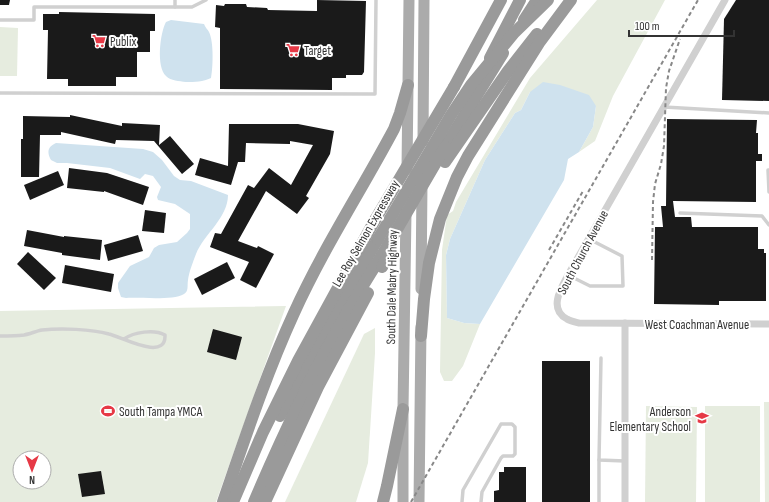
<svg xmlns="http://www.w3.org/2000/svg" width="769" height="502" font-family="'Sofia Sans Condensed',sans-serif">
<style>
.green{fill:#e6ecdf;fill-rule:evenodd}
.water{fill:#cfe2ee}
.building{fill:#1a1a1a}
.lines{fill:none;stroke-linecap:round;stroke-linejoin:round}
.lane{stroke:#d0d0d0;stroke-width:3.5}
.street{stroke:#d0d0d0;stroke-width:7}
.primary{stroke:#ababab;stroke-width:11}
.highway{stroke:#9a9a9a;stroke-width:12}
.rail{stroke:#888;stroke-width:2;stroke-dasharray:4 3;stroke-linecap:butt}
.highway-bridge{stroke:#9a9a9a;stroke-width:12}
.labels{text-anchor:middle;stroke-width:4;stroke-linejoin:round;paint-order:stroke}
.poi-label{font-size:13px;fill:#333;stroke:#fff;text-anchor:start}
.street-label{font-size:13px;fill:#333;stroke:#fff}
</style>
<rect width="100%" height="100%" fill="#fff"/>
<!-- green -->
<g class="green">
<path d="M597 0H665L613 96 595 141 579 152 593 127 596 106 530 92 521 110 515 113 485 160 450 239 446 255 447 318 464 323 480 324 463 366 452 381H444L440 372 442 250 447 215 453 211 456 202 530 78Z"/>
<path d="M0 27 18 28 17 76H0Z"/>
<path d="M286 306 216 502H0V311ZM20 458H44V482H20Z"/>
<path d="M375 328V353L368 463 356 502H285L364 334Z"/>
<path d="M764 402H769V502H765Z"/>
<path d="M646 406 697 407 696 502H645Z"/>
<rect x="705" y="406" width="55" height="96"/>
</g>
<!-- water -->
<g class="water">
<path d="M171 20 204 24C205 27 208 30 209 32 214 42 213 68 211 78 203 82 195 82 186 82 179 81 171 81 166 76 156 67 160 33 166 22Z"/>
<path d="M543 82 560 85 589 95 596 106 593 127 579 152 568 159 564 180 480 324 464 323 447 318 446 255 450 239 485 160 515 113 521 110 530 92Z"/>
<path d="M56 143 143 149 153 152 162 160 174 176 180 180 191 181 228 195C228 218 204 234 196 254 193 262 189 272 188 280 187 286 189 291 184 294 172 301 140 297 126 298L121 297 118 288V283L130 266 149 257 154 248 159 245 177 242 187 233 190 229V214L175 204 158 200 157 197 161 187 153 176 145 174 140 179 110 168 67 163H57L51 160C47 153 47 147 56 143Z"/>
</g>
<!-- building -->
<g class="building">
<path d="M0 0H10L9 5H0Z"/>
<path d="M317 0 366 1 364 72 362 75H346V78H332V90L220 89V28L215 27 216 5 224 6 225 4H246L247 7 267 8 268 10 317 11Z"/>
<path d="M736 0H769V101L722 100 724 19Z"/>
<path d="M59 12 155 14V31H150V52H137V77H116V86H68V79H47L48 30H43V14H59Z"/>
<path d="M70 115 122 126V123L160 125 159 145 170 136 194 164 182 174 154 141 116 140 115 144 61 132V135H40L39 177H21V139H23V116L70 117Z"/>
<path d="M667 119 757 120 756 133H758V154H762V161H756V202L673 201 675 217H691L692 227H758V249H764V253H766V301H719V305L654 304 655 227H663L661 206H666Z"/>
<path d="M229 124H298L334 131 330 154 306 196 309 198 297 214 266 191 238 241 257 248 258 246 274 254 256 288 240 280 249 262 210 247 215 233 221 234 248 185 254 188 269 168 291 185 313 145 290 141V144L246 143 245 162H238L231 185 195 175 200 158 228 166Z"/>
<path d="M69 168 107 173 149 187 143 205 104 191V192L67 188Z"/>
<path d="M58 171 64 185 30 200 24 185Z"/>
<path d="M145 210 166 213 164 233 142 231Z"/>
<path d="M27 230 64 237V236L102 240 100 260 62 255V253L24 246Z"/>
<path d="M138 235 143 251 108 261 104 245Z"/>
<path d="M28 252 56 278 44 290 17 264Z"/>
<path d="M227 262 235 278 202 295 194 279Z"/>
<path d="M65 265 114 274 111 292 62 283Z"/>
<path d="M213 329 242 337 236 360 207 352Z"/>
<rect x="542" y="361" width="48" height="141"/>
<path d="M504 467H526V502H494V491L499 490V472H504Z"/>
<path d="M101 471 105 494 82 497 78 474Z"/>
</g>
<g class="lines">
<!-- lane -->
<g class="lane">
<path d="M175 0V7"/>
<path d="M0 20H34V7H192L206 0"/>
<path d="M0 93 375 94 376 0"/>
<path d="M664 107 769 113"/>
<path d="M769 170H768L769 192"/>
<path d="M680 213 762 216 769 225"/>
<path d="M568 275 590 286H623L622 256 589 239"/>
<path d="M0 336C8 336 16 336 24 335 30 334 36 331 42 330 61 328 91 329 109 334 122 337 166 362 165 335 154 329 134 332 124 339"/>
<path d="M601 358 599 460 625 461"/>
<path d="M599 460V502"/>
<path d="M462 502 463 490 501 424H512L515 427V454L513 456H503L501 458 482 492 481 502"/>
</g>
<!-- street -->
<g class="street">
<path d="M725 0 568 275C561 288 548 309 567 319 570 321 575 322 579 323L769 324"/>
<path d="M625 502V323"/>
</g>
<!-- primary -->
<g class="primary">
<path d="M423 141 424 0"/>
<path d="M407 169 409 0"/>
<path d="M421 289 422 183"/>
<path d="M403 502V409L406 213"/>
<path d="M419 502 421 327"/>
</g>
<!-- highway -->
<g class="highway">
<path d="M524 20 537 0"/>
<path d="M490 58 520 0"/>
<path d="M454 87 501 0"/>
<path d="M445 147 503 53"/>
<path d="M445 162 508 71 537 34"/>
<path d="M421 336 424 299 429 263 440 219 457 177 468 156 539 43 571 0"/>
<path d="M280 416 339 305 378 239"/>
<path d="M223 502C245 438 266 374 294 313 323 249 361 191 394 129L400 113 408 85"/>
<path d="M233 502 263 432 298 361 375 220"/>
<path d="M254 502C280 441 308 381 341 323 354 300 368 277 382 255"/>
<path d="M265 502 318 387 368 293"/>
<path d="M383 502 387 486 403 409"/>
</g>
<!-- rail -->
<g class="rail">
<path d="M549 250 583 191"/>
<path d="M652 260 653 202 655 184 661 164 664 146 666 88 669 71 680 39"/>
<path d="M411 502 698 0"/>
</g>
<!-- highway-bridge -->
<g class="highway-bridge">
<path d="M375 220 454 87"/>
<path d="M378 239 451 115 471 85 514 33 548 0"/>
<path d="M382 255 445 147"/>
<path d="M382 267 392 249"/>
</g>
</g>
<!-- icons -->
<defs>
<g id="supermarket-bare" transform="scale(1.08)"><path d="M-6-5.5h2.5l.6 2H6L4.5 2H-2.5L-4.4-4H-6ZM-1.5 3.2a1.3 1.3 0 1 0 .1 0ZM3 3.2a1.3 1.3 0 1 0 .1 0Z" fill="#e63946" stroke="#fff" stroke-width="2.5" paint-order="stroke"/></g>
<g id="stadium-bare" transform="scale(1.08)"><path d="M0-5a6.5 5 0 1 0 0 10a6.5 5 0 1 0 0-10ZM-3.5-1.8h7v3.6h-7Z" fill="#e63946" stroke="#fff" stroke-width="2.5" paint-order="stroke"/></g>
<g id="school-bare" transform="scale(1.08)"><path d="M0-5L7-2L0 1L-7-2ZM-4 1L0 2.5L4 1V4Q0 6-4 4Z" fill="#e63946" stroke="#fff" stroke-width="2.5" paint-order="stroke"/></g>
</defs>
<g fill-rule="evenodd">
<use href="#supermarket-bare" x="99" y="41"/>
<use href="#supermarket-bare" x="293" y="50"/>
<use href="#stadium-bare" x="108" y="411"/>
<use href="#school-bare" x="702" y="418"/>
</g>
<g class="labels">
<!-- poi labels -->
<g class="poi-label">
<text x="110" y="46">Publix</text>
<text x="304" y="55">Target</text>
<text x="119" y="416">South Tampa YMCA</text>
<text x="691" y="416" text-anchor="end">Anderson<tspan x="691" dy="15">Elementary School</tspan></text>
</g>
<!-- street labels -->
<g class="street-label">
<text transform="translate(365 233) rotate(-60)" y="5">Lee Roy Selmon Expressway</text>
<text transform="translate(582 252) rotate(-62)" y="5">South Church Avenue</text>
<text transform="translate(391 287) rotate(-89)" y="5">South Dale Mabry Highway</text>
<text x="697" y="329">West Coachman Avenue</text>
</g>
</g>
<!-- north arrow -->
<g transform="translate(32 470) rotate(180)"><circle r="19" fill="#ffffff" stroke="#adadad"/>
<path d="M0-3L7 15L0 10L-7 15Z" fill="#e63946"/>
<text y="-6" font-size="11" font-weight="bold" text-anchor="middle" fill="#333333">N</text>
</g>
<!-- scale -->
<path d="M629 30v6h105v-6" fill="none" stroke="#333333" stroke-width="2"/>
<text x="635" y="30" font-size="12" fill="#333333" stroke="#ffffff" stroke-width="3" paint-order="stroke">100 m</text>
</svg>
